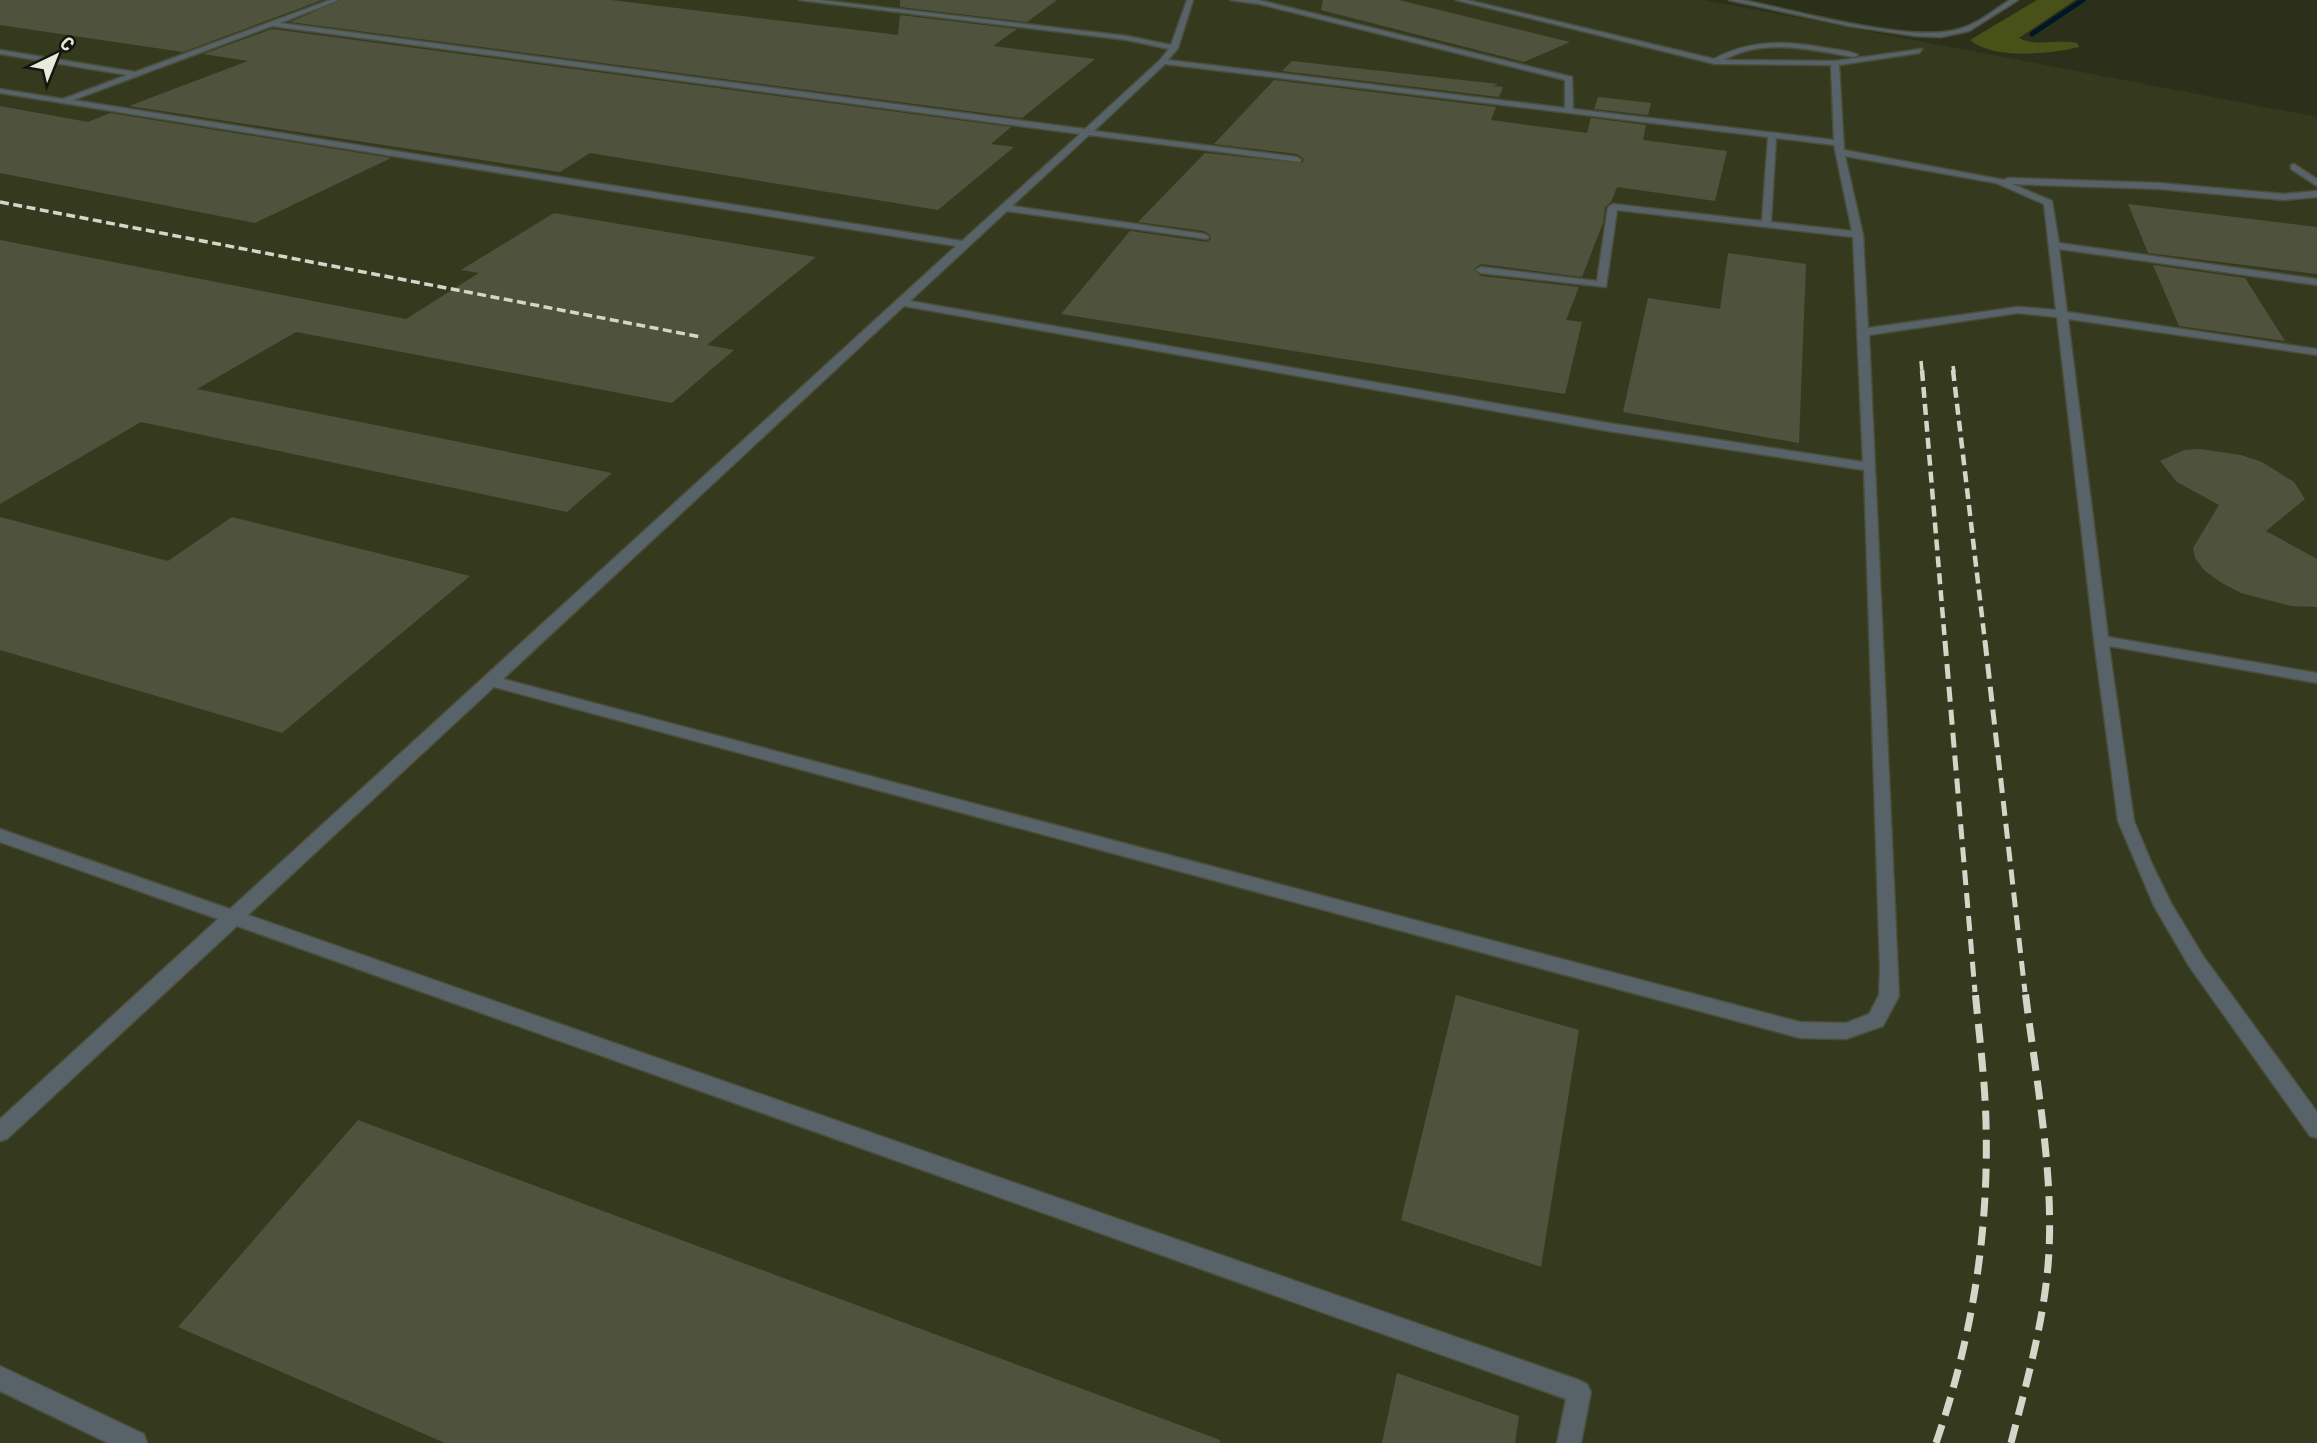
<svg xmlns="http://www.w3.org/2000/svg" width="2317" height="1443" font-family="'Roboto Condensed',sans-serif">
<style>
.built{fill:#353a1e}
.green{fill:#485117}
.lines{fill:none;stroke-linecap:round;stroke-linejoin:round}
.stream{stroke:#001728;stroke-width:5}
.building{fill:#4f533d}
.service-casing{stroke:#4a4e3a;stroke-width:3}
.service{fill:#586269;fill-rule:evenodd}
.rail-far3{stroke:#d3d6c8;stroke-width:3.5;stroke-dasharray:9 4.5;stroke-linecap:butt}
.rail-far2{stroke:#d3d6c8;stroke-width:4.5;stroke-dasharray:11 6;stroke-linecap:butt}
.rail-far1{stroke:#d3d6c8;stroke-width:5;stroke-dasharray:15 8;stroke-linecap:butt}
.rail{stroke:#d3d6c8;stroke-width:7;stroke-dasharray:19 10;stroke-linecap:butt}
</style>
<rect width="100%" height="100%" fill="#2c301b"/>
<!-- built -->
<path class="built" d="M0 0H1704L2317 117V1443H0Z"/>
<!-- green -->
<path class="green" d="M2037 0H2075L2019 38C2035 47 2059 39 2077 43L2079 47C2050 54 1994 60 1970 40Z"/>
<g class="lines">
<!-- stream -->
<path class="stream" d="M2032 34 2083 0"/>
</g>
<!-- building -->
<g class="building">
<path d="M0 0H322L183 52 0 25Z"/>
<path d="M341 0H611L898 35 900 15 1017 29 993 46 1095 59 1022 118 290 22Z"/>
<path d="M900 0H1057L1027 22 900 7Z"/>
<path d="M1323 0H1399L1570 42 1524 62 1321 10Z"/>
<path d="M272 29 1011 127 991 144 1014 147 938 210 590 153 560 172 129 106 248 61 203 54Z"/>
<path d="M1292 61 1498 84 1493 86 1503 87 1499 97 1282 71Z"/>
<path d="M1274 80 1496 107 1491 120 1587 133 1591 118 1646 125 1643 140 1727 151 1715 201 1617 187 1611 202 1605 207 1603 223 1582 277 1481 264 1474 269 1481 276 1579 287 1566 320 1582 322 1565 394 1061 314 1130 231 1207 242 1211 239 1210 235 1204 231 1138 222 1205 153 1302 163 1304 159 1297 154 1214 144Z"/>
<path d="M1598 97 1651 103 1648 115 1594 109Z"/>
<path d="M0 106 88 122 110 113 391 158 255 223 0 173Z"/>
<path d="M2128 204 2317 227V274L2148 253Z"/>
<path d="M554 213 816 257 707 345 734 350 672 403 296 332 197 389 612 473 567 512 141 422 0 504V240L406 319 479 273 461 270Z"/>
<path d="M1728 253 1806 264 1799 443 1623 412 1648 298 1720 309Z"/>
<path d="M2153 265 2245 278 2285 341 2179 326Z"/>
<path d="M2200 449 2241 455 2262 462 2294 482 2305 499 2266 531 2317 559V607L2291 606 2241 593 2220 582 2204 570 2195 558 2193 548 2219 505 2177 482 2160 461 2184 450Z"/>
<path d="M0 517 168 561 232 517 470 576 282 733 0 650Z"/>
<path d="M1456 995 1579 1030 1541 1267 1401 1220Z"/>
<path d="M358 1120 1220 1440V1443H445L178 1327Z"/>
<path d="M1397 1373 1519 1416 1515 1443H1382Z"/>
</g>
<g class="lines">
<!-- service casing -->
<g class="service-casing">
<g id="service">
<path d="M330 0H339L280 23 1085 129 1160 60 1169 49 1127 40 799 0H820L1127 36 1171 45 1187 0H1193L1178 48 1168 60 1565 108V80L1259 4 1230 0H1259L1572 77 1573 109 1834 140 1831 65 1715 64 1456 0H1467L1714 59C1750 39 1787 41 1826 48 1836 50 1849 50 1858 55L1854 57C1812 50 1764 37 1724 60L1835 61 1922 49 1919 53 1839 65 1844 150 2004 180 2008 178 2159 183 2284 194 2317 191V197L2284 200 2159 189 2012 184 2052 201 2059 243 2317 279V285L2059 249 2067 312 2317 349V355L2068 319 2108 637 2317 673V683L2109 646 2134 821 2152 864 2171 903 2203 956 2317 1112V1138L2310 1136 2189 966 2154 906 2118 821 2094 640 2057 317 2018 313 1869 335 1899 996 1883 1026 1846 1039 1800 1038 494 687 248 915 1579 1380 1587 1384 1591 1392 1581 1443H1557L1566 1399 237 926 7 1139 0 1141V1119L218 919 0 842V829L230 909 956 246 0 93V89L63 99 127 75 0 54V50L135 72ZM272 26 1080 134 962 241 73 100ZM1165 64 1768 137 1762 221 1613 204 1608 207 1597 281 1481 267 1476 270 1481 273 1606 287 1617 210 1853 237 1863 462 1608 423 910 301 1007 211 1207 239 1209 237 1204 234 1012 206 1089 135 1300 162 1301 160 1297 157 1094 131ZM1776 138 1834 145 1852 231 1771 222ZM1845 156 1996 183 2044 204 2056 310 2018 307 1868 328 1863 235ZM904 306 1608 431 1864 470 1880 969 1879 995 1869 1014 1846 1023 1800 1022 503 679Z"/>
<path d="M1729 0H1742C1793 10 1914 44 1959 29 1978 24 1994 10 2010 0H2018L1969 31 1941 37 1915 36 1849 26Z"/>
<path d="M2294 164 2317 179V186L2291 169V165Z"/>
<path d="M0 1366 144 1434 147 1443H108L0 1391Z"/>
</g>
</g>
<!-- service -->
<use href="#service" class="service"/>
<!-- rail-far3 -->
<g class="rail-far3">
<path d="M0 202 701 337"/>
<path d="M1921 361 1922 372"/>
<path d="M1953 366 1954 372"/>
</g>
<!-- rail-far2 -->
<g class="rail-far2">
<path d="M1922 370 1945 642"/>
<path d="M1953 370 1985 642"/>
</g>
<!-- rail-far1 -->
<g class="rail-far1">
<path d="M1945 641 1975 992"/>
<path d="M1985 641 2025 992"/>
</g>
<!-- rail -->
<g class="rail">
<path d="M1936 1443C1972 1339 1989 1233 1986 1123 1985 1079 1979 1034 1975 990"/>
<path d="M2011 1443C2025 1389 2041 1332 2047 1276 2057 1186 2036 1081 2025 990"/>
</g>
</g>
<!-- north arrow -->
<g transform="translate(56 56) rotate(43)" stroke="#15170e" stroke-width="5" paint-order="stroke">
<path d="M0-5L12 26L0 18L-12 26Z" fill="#e7eadd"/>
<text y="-10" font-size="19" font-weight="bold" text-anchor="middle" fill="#e7eadd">С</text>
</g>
</svg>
